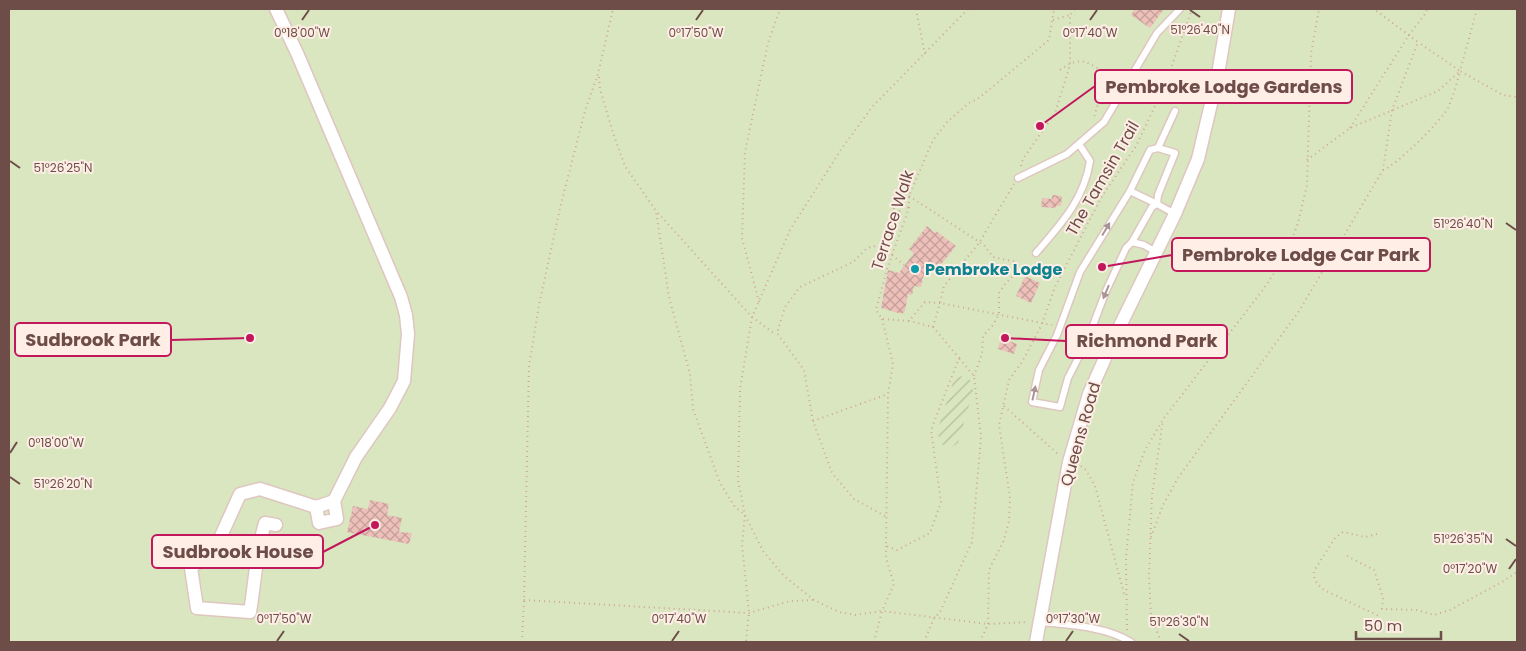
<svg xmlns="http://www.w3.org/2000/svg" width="1526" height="651" font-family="Poppins,sans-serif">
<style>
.park{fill:#d9e6c0}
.garden{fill:url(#garden-furrows)}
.building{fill:url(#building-cross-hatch)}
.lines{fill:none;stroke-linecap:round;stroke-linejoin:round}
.service-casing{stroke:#dfc6c0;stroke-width:9}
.minor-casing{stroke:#dfc6c0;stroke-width:15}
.path{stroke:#d1a59e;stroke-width:2;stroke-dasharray:1 4;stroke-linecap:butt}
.service{stroke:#fff;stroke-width:6}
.minor{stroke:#fff;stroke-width:12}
.oneway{fill:#a89492}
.ticks{fill:none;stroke:#6e4d49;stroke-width:2}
.culture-dot{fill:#0f9aa8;stroke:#feeee5;stroke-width:2}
.labels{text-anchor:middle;stroke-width:4;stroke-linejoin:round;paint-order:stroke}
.street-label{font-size:16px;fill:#6e4d49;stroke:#feeee5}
.culture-label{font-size:16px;font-weight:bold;fill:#0d838f;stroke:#feeee5;text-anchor:start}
.ticks-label{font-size:12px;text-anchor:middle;fill:#6e4d49;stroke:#feeee5;stroke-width:4;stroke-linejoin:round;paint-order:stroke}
.leader{fill:none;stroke:#c2185b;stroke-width:2}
.callout-dot{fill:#c2185b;stroke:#feeee5;stroke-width:2}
.callout{fill:#feeee5;stroke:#c2185b;stroke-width:2}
.callout-label{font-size:18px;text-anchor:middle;font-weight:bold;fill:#6e4d49}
</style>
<defs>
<pattern id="garden-furrows" width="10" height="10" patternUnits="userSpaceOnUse" patternTransform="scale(1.25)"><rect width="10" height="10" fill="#d9e6c0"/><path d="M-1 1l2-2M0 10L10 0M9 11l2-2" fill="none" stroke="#b4bd9e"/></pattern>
<pattern id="building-cross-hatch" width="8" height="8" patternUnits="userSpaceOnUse" patternTransform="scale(1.25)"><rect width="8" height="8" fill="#edc1ba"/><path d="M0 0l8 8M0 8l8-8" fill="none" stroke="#c49f99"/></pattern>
</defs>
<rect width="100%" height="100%" fill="#fae9e0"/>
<!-- park -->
<rect class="park" x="9" y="9" width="1508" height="633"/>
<!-- garden -->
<path class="garden" d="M955 376 968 377 972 383 973 392 958 443 950 448 941 444 937 432Z"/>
<!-- building -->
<g class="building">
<path d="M1135 9H1164L1150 28 1131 15Z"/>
<path d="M1052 195 1062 196 1061 206H1056V208L1041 207 1042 198 1052 199Z"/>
<path d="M927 226 935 233 936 231 956 246 938 268 933 264 923 277 921 287 914 286 912 295 908 294 905 311 902 314 881 308 888 270 899 273 914 253 909 249Z"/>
<path d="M1025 276 1040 283 1031 303 1016 296Z"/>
<path d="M1001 338 1017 344 1014 354 998 349Z"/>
<path d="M370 500 389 504 387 515 402 518 399 532 412 533 409 544 347 532 353 506 368 509Z"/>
</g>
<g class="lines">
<!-- service casing -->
<g class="service-casing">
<g id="service">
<path d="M1158 148 1175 111"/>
<path d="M1018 178 1067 154 1104 122 1157 33 1180 9"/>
<path d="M1130 191 1157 204 1152 207 1132 242"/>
<path d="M1156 252 1144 245 1132 242 1126 248 1106 291 1087 341 1068 378 1060 407 1032 402 1039 370 1057 335 1080 272 1130 191 1150 150 1158 148 1175 153 1158 195 1157 204 1175 214"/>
<path d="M1036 253C1060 225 1084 200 1090 161L1079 144"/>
<path d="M1040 622C1070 625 1104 626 1131 642"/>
</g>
</g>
<!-- minor casing -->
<g class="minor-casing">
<g id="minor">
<path d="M276 9 297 53 401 297 406 315 408 334 404 381 390 408 356 457 334 501 337 519 319 523 316 507"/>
<path d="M276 525 265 523C256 553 255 582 250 612L197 608 191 568 216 547 240 494 260 489 316 507 334 501"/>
<path d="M1036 642 1069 462 1089 394 1114 338 1175 214 1198 159 1218 74 1229 9"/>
</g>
</g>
<!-- path -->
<g class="path">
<path d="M916 9 925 55"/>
<path d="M968 9 873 106 842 148 790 230 752 317 740 389 738 480 745 515 763 551 784 576 814 600 839 612 855 615 882 611 988 624 1028 622"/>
<path d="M1477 9 1460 71 1503 95 1517 97"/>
<path d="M1053 20 1070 15"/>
<path d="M1060 70C1076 58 1084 59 1100 70L1098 104 1094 117"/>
<path d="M599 77 600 89 613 133 625 166 656 211 669 297 690 374 693 409 720 483 735 507 745 515 742 544 749 613 746 642"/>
<path d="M1350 128 1409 35 1425 14 1427 9"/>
<path d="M1307 160 1350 128 1438 91 1460 71 1418 42"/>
<path d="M1021 166 1023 159 1055 113 1070 65V15L1075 9"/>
<path d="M1383 170C1397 165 1441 121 1448 108 1453 96 1457 83 1460 71"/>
<path d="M1014 184 979 243 944 286 940 303 1052 325"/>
<path d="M909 196 984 245 993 257 1016 262 1017 272 1005 284 999 293V314L993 325 983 336 982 354 974 376"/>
<path d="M658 213 752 317 772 332 776 333"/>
<path d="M881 247 896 202 909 208"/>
<path d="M886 249 902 204"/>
<path d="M892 255 904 265"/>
<path d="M759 302 742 238 745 152 768 43 780 9"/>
<path d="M882 319 893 364 888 394 886 546 897 550 930 533 941 502 931 430 959 358 933 327 909 321"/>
<path d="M933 327 940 303 925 302 909 321 882 319 876 310 887 269 909 208V196L933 140 948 121 969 103 979 98 1049 40 1054 9"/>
<path d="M1069 328 1082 330"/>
<path d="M1004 406 1058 454"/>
<path d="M813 421 888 394"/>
<path d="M1081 466 1086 470 1095 486 1125 597"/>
<path d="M885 516 854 499 832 473 813 421 804 370 777 333 785 307 800 287 853 262 865 250 872 246 880 247 893 252"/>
<path d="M1377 534 1365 537 1343 532 1335 538 1314 571C1313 580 1318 585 1324 590L1379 616"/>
<path d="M1151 537 1163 505 1178 478 1299 311 1383 170 1392 110 1418 42 1374 9"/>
<path d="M1347 556 1374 570 1383 598 1382 609 1417 610 1434 615 1450 610 1502 582 1517 572"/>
<path d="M524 600 749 613 790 601 814 600"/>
<path d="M1127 630 1126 558 1133 482 1145 450 1164 418 1262 291 1285 257 1298 223 1307 185 1311 53 1319 9"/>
<path d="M522 642 524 600 529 366 539 305 561 204 585 111 598 74 613 9"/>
<path d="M874 642 882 611 894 584 886 558V546"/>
<path d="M924 642 934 618 940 612 972 542 981 437 974 376 959 358"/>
<path d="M980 642 988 624 989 570 1004 540 1009 521 1010 498 999 425 1009 380 1022 362 1042 324 1054 289 1101 198 1136 146 1165 85 1192 9"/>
<path d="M1161 642 1151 616 1149 576 1152 495 1163 420"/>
</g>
<!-- service -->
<use href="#service" class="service"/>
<!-- minor -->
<use href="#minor" class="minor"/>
</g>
<!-- one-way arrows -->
<defs><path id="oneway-solid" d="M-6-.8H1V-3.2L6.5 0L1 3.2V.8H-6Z" transform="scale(1.25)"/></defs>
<g class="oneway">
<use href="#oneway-solid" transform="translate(1106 229) rotate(-59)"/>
<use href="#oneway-solid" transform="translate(1106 292) rotate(113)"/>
<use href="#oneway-solid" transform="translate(1034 393) rotate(-78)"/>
</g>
<!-- ticks -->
<path class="ticks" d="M1190 10 1200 17M302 20 309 10M696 20 703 10M1090 20 1097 10M10 161 20 168M1506 223 1516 230M10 453 17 442M10 477 20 484M1506 539 1516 546M1509 569 1516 559M1179 634 1189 641M277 641 284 631M672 641 679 631M1066 641 1073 631"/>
<!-- markers -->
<circle class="culture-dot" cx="915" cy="269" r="5"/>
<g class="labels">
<!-- street labels -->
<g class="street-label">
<text transform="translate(1102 178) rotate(-60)" y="6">The Tamsin Trail</text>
<text transform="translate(892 220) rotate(-72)" y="6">Terrace Walk</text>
<text transform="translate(1080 434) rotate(-74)" y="6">Queens Road</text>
</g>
<!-- culture labels -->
<g class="culture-label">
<text x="925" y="275">Pembroke Lodge</text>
</g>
</g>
<g class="ticks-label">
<text x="1200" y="34">51°26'40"N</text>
<text x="696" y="37">0°17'50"W</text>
<text x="1090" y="37">0°17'40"W</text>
<text x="302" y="37">0°18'00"W</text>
<text x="63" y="172">51°26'25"N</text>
<text x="1463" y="228">51°26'40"N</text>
<text x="56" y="447">0°18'00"W</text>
<text x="63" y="488">51°26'20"N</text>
<text x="1463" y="543">51°26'35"N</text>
<text x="1470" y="573">0°17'20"W</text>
<text x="284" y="623">0°17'50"W</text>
<text x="679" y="623">0°17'40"W</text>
<text x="1073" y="623">0°17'30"W</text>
<text x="1179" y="626">51°26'30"N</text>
</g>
<!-- callouts -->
<path class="leader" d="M1040 126L1095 86M1102 267L1172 255M250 338L171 340M1005 338L1066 341M375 525L323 552"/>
<g class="callout-dot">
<circle cx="1040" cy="126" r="5"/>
<circle cx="1102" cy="267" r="5"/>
<circle cx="250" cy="338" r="5"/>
<circle cx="1005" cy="338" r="5"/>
<circle cx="375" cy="525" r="5"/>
</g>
<g class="callout">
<rect x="1095" y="70" width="257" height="33" rx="5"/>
<rect x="1172" y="238" width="258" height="33" rx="5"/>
<rect x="15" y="323" width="156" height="33" rx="5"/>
<rect x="1066" y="325" width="161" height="33" rx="5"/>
<rect x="152" y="535" width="171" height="33" rx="5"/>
</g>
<g class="callout-label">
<text x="1224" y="93">Pembroke Lodge Gardens</text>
<text x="1301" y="261">Pembroke Lodge Car Park</text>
<text x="93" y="346">Sudbrook Park</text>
<text x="1147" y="347">Richmond Park</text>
<text x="238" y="558">Sudbrook House</text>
</g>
<!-- border -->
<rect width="1526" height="651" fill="none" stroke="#6e4d49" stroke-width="20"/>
<!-- scale -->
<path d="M1356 631v8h85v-8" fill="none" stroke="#6e4d49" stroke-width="2.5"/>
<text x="1364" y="631" font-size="15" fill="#6e4d49" stroke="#feeee5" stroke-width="4" paint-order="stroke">50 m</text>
</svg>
